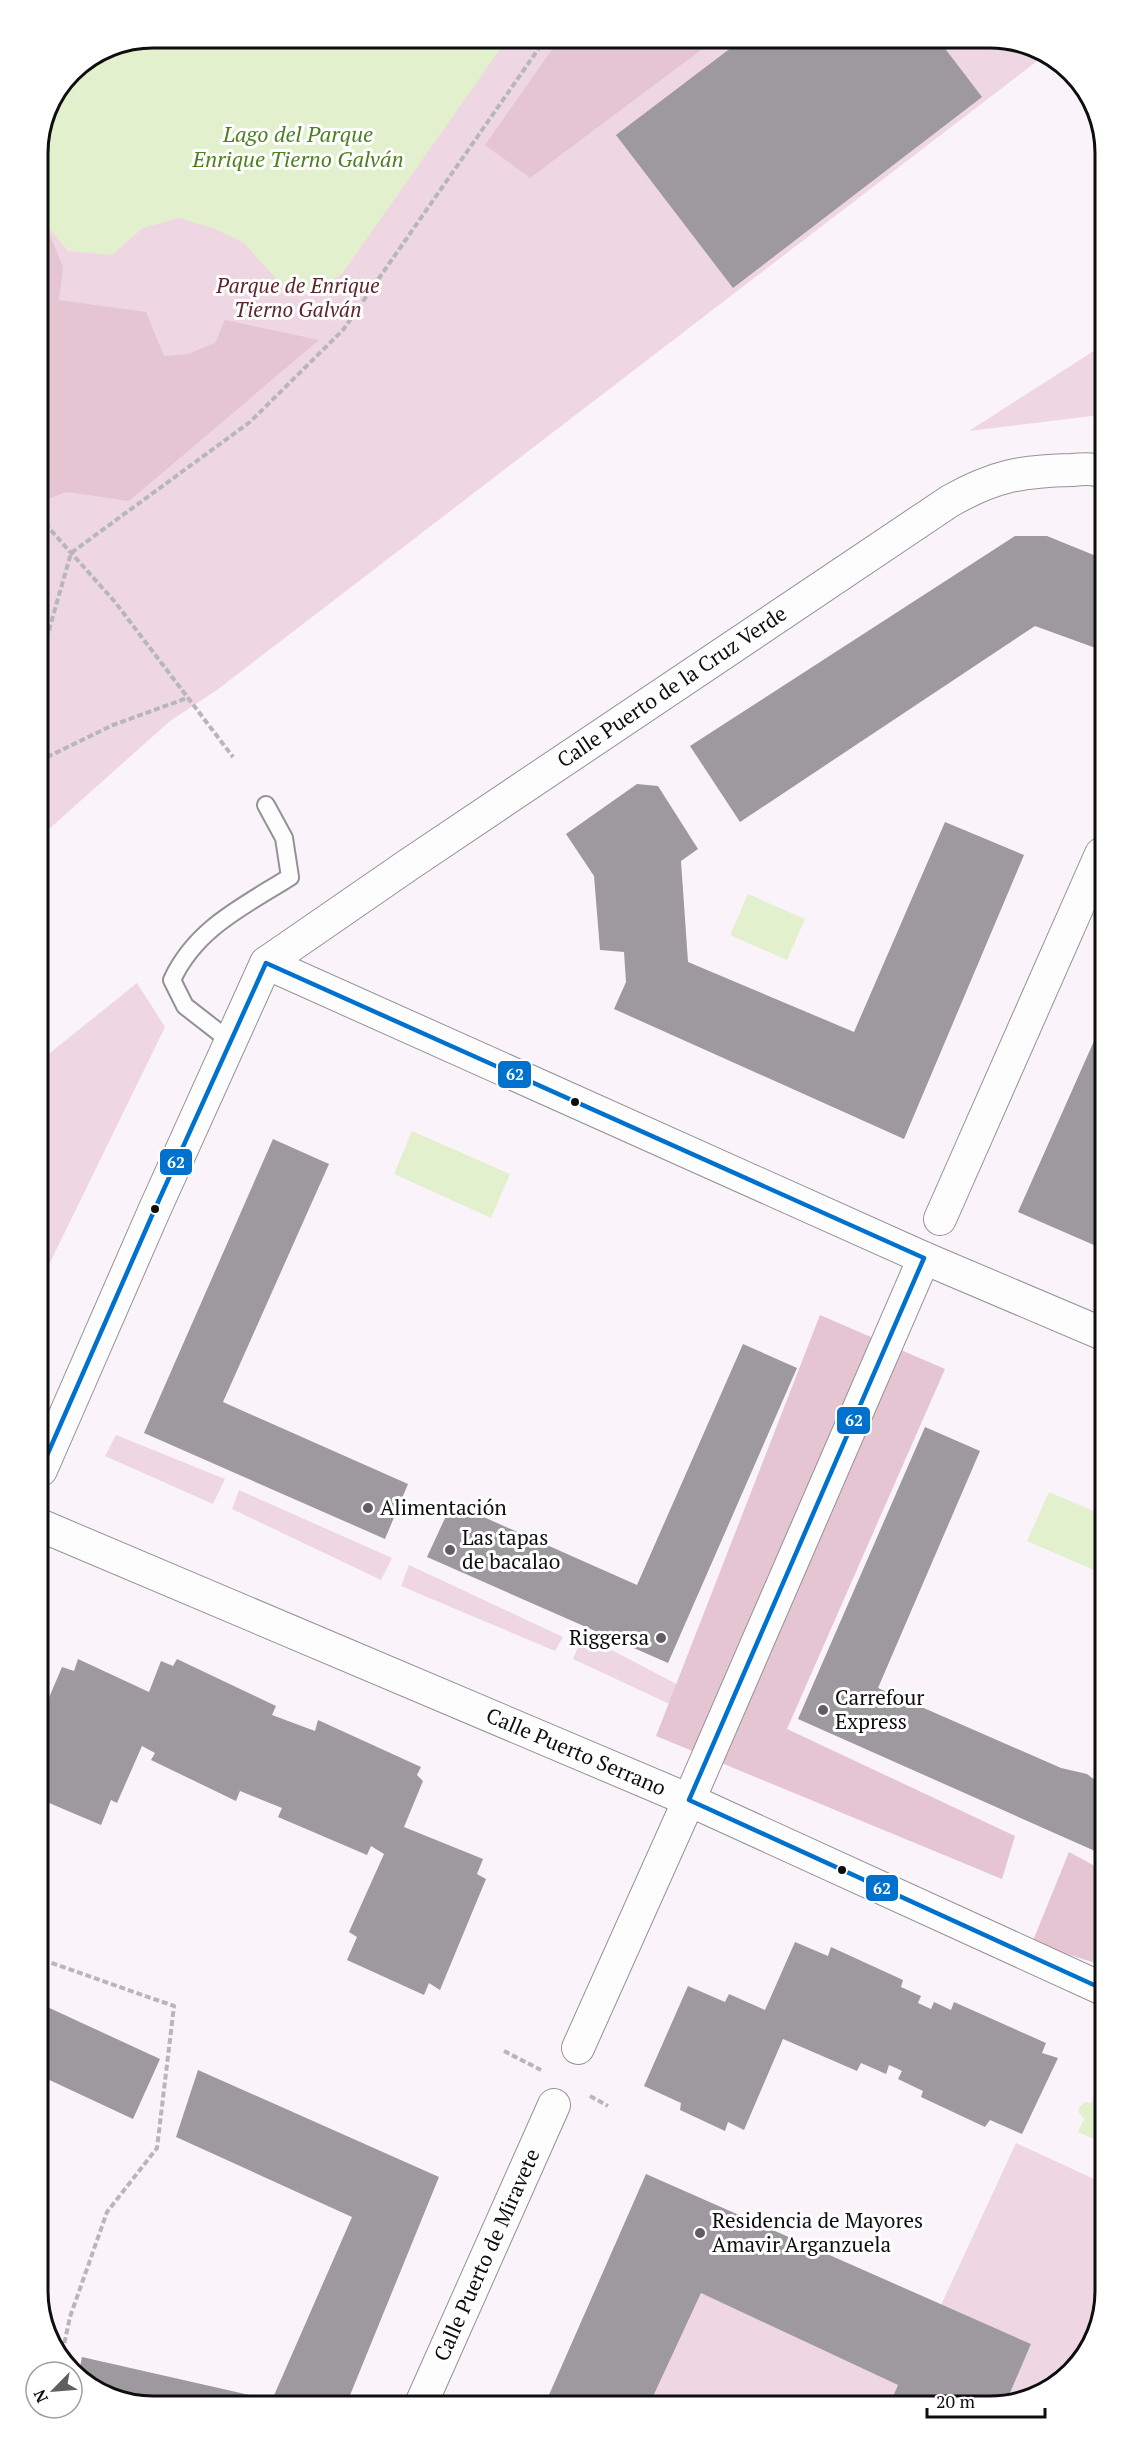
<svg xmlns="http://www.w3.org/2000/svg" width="1143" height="2444" font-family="'PT Serif',serif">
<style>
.green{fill:#eed6e2}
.forest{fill:#e5c5d2}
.water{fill:#e2f0ce}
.building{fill:#9d999e}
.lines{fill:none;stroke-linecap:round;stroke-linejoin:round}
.lane-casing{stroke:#949294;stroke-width:20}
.street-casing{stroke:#949294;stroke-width:34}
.path{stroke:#b8b7b8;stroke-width:4;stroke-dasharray:6 3;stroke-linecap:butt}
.lane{stroke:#fefdfe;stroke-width:16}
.street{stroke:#fefdfe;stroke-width:32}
.bus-1-casing{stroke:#fff;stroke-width:9}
.bus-1{stroke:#0072ce;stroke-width:4.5}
.bus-dot{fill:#0e0e0e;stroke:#fff;stroke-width:2}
.poi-dot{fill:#615e61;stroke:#fff;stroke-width:2}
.labels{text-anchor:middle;stroke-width:6;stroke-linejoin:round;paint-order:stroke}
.park-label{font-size:21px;font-style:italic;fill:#5f252c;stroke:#fff}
.street-label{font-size:21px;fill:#0e0e0e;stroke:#fff}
.poi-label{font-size:21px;fill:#0e0e0e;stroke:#fff;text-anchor:start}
.water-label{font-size:22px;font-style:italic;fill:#4e8022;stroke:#fff}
.rim{fill:none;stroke:#0e0e0e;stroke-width:3}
.line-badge{stroke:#fff;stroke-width:2}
.badge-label{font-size:16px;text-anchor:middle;font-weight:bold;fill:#fff}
</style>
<rect width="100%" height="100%" fill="#faf4fa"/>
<!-- green -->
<g class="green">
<path d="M153 38H998L1045 55 217 690 170 721 40 837 38 146 71 71 109 46Z"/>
<path d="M1100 347V415L969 431Z"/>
<path d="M137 983 165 1027 41 1281 40 1061Z"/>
<path d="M116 1435 225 1479 213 1504 105 1456Z"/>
<path d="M239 1490 392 1558 381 1580 232 1509Z"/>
<path d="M409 1565 563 1637 555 1651 401 1586Z"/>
<path d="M583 1635 686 1689 678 1708 573 1659Z"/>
<path d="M1016 2143 1105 2184V2292L1082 2361 1028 2400H1007L1031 2344 941 2305Z"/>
<path d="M701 2293 898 2385 891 2401 650 2403Z"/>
</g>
<!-- forest -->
<g class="forest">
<path d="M560 38H717L530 178 485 145Z"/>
<path d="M38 206 63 267 59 300 146 312 164 356 188 354 215 343 225 320 319 340 129 501 66 492 43 501 39 497Z"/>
<path d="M820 1315 945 1369 787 1729 1015 1836 1002 1879 656 1736Z"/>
<path d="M1069 1852 1104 1871 1105 1966 1032 1943Z"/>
</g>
<!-- water -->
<g class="water">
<path d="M153 38H508L342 274 318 290 287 291 244 243 213 228 179 218 143 228 112 255 68 251 49 228 38 194V145L71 71 109 46Z"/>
<path d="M748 894 805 919 787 960 730 935Z"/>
<path d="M412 1131 510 1174 491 1218 394 1174Z"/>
<path d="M1049 1492 1103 1515V1574L1027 1541Z"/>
<path d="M1097 2089 1105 2093V2144L1078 2132 1084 2119 1079 2113V2107L1085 2102 1091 2103Z"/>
</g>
<!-- building -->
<g class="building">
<path d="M744 38H937L982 97 733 288 616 135Z"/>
<path d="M1015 536H1047L1101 558V650L1035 626 740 822 690 746Z"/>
<path d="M637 784 658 786 698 849 681 861 688 962 854 1032 945 822 1024 855 904 1139 614 1009 626 982 624 952 600 950 594 876 566 834Z"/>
<path d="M1102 1023V1036L1103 1249 1018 1212Z"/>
<path d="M273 1139 329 1164 223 1402 408 1484 385 1539 144 1433Z"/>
<path d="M743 1344 797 1368 668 1663 427 1557 452 1503 637 1585Z"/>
<path d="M925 1427 980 1451 878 1688 1061 1768 1087 1774 1104 1787V1855L798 1719Z"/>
<path d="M78 1659 149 1692 161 1661 173 1666 177 1659 276 1706 272 1715 315 1731 318 1720 421 1767 417 1775 423 1781 404 1827 483 1859 477 1874 486 1879 440 1990 429 1983 424 1995 347 1960 357 1937 349 1932 384 1854 371 1846 367 1855 278 1817 282 1808 240 1791 236 1801 151 1760 155 1753 142 1746 117 1803 111 1800 101 1825 42 1800V1714L62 1667 74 1671Z"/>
<path d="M795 1942 828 1956 831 1947 903 1980 901 1987 921 1996 918 2003 931 2009 934 2002 951 2010 954 2002 1046 2043 1042 2053 1058 2058 1022 2134 990 2120 985 2127 921 2097 923 2091 898 2079 902 2071 896 2068 889 2065 886 2074 861 2063 857 2071 783 2039 744 2130 728 2122 725 2131 680 2110 681 2103 644 2086 688 1986 725 2002 729 1994 765 2010Z"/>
<path d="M43 2005 160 2059 133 2119 43 2077Z"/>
<path d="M198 2070 439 2177 346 2405 145 2406 82 2382 78 2377 82 2357 272 2400 352 2217 176 2137Z"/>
<path d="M646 2174 1031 2344 1007 2400 891 2401 898 2385 701 2293 650 2403 545 2404Z"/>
</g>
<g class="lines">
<!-- lane casing -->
<g class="lane-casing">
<path id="lane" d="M230 1041 185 1006 172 980C196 928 244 906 290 877L284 838 266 805"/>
</g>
<!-- street casing -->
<g class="street-casing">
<g id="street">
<path d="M266 963 924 1258 1103 1334"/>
<path d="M940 1219 1101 854"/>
<path d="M41 1470 154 1211 266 963 408 865 950 501C994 476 1021 471 1072 470 1081 469 1092 468 1100 471"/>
<path d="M42 1526 689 1800 1105 1990"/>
<path d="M578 2048 689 1800 924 1258"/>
<path d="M421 2404 554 2105"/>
</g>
</g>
<!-- path -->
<g class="path">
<path d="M39 517 115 602 233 757"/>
<path d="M39 665 71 553 250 422 343 330 546 38"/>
<path d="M39 761 113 725 187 698"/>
<path d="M43 1960 174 2006 157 2148 107 2212 70 2317 62 2354"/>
<path d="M504 2051 541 2070"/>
<path d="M590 2096 608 2106"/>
</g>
<!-- lane -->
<use href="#lane" class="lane"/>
<!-- street -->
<use href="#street" class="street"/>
<!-- bus-1 casing -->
<g class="bus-1-casing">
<path id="bus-1" d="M41 1469 154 1211 266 963 924 1258 689 1800 1105 1990"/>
</g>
<!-- bus-1 -->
<use href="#bus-1" class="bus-1"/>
</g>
<!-- markers -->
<g class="bus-dot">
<circle cx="575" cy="1102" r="5"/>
<circle cx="155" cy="1209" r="5"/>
<circle cx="842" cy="1870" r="5"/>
</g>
<g class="poi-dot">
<circle cx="368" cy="1508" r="6"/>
<circle cx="450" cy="1550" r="6"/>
<circle cx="661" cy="1638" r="6"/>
<circle cx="823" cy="1710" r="6"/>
<circle cx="700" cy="2233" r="6"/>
</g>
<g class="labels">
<!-- park labels -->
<g class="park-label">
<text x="298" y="293">Parque de Enrique<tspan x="298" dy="24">Tierno Galván</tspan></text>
</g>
<!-- street labels -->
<g class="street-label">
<text transform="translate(672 687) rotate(-34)" y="7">Calle Puerto de la Cruz Verde</text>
<text transform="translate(576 1752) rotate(23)" y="7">Calle Puerto Serrano</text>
<text transform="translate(487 2255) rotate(-66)" y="7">Calle Puerto de Miravete</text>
</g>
<!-- poi labels -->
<g class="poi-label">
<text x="380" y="1515">Alimentación</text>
<text x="462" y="1545">Las tapas<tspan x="462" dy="24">de bacalao</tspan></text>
<text x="649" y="1645" text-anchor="end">Riggersa</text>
<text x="835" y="1705">Carrefour<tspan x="835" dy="24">Express</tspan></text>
<text x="712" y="2228">Residencia de Mayores<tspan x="712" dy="24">Amavir Arganzuela</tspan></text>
</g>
<!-- water labels -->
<g class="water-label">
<text x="298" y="142">Lago del Parque<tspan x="298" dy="25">Enrique Tierno Galván</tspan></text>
</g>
</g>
<!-- crop -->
<path d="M0 0H1143V2444H0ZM153 48H990A105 105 0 0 1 1095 153V2291A105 105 0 0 1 990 2396H153A105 105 0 0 1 48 2291V153A105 105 0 0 1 153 48Z" fill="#fff" fill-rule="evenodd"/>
<path class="rim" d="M153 48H990A105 105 0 0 1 1095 153V2291A105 105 0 0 1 990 2396H153A105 105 0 0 1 48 2291V153A105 105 0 0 1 153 48Z"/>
<g class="line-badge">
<rect x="497" y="1060" width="35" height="29" rx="6" fill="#0072ce"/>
<rect x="159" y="1148" width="34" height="28" rx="6" fill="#0072ce"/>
<rect x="836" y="1406" width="35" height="29" rx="6" fill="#0072ce"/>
<rect x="865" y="1874" width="34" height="28" rx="6" fill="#0072ce"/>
</g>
<g class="badge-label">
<text x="515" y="1080">62</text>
<text x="176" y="1168">62</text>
<text x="854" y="1426">62</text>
<text x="882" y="1894">62</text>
</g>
<!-- north arrow -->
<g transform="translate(54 2390) rotate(245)"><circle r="28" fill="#ffffff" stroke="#9f9f9f" stroke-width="1.5"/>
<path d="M0-4.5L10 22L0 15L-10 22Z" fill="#615e61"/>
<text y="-9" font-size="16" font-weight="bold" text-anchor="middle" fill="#0e0e0e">N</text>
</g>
<!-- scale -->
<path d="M927 2408v9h118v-9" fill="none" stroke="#0e0e0e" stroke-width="3"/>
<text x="936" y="2408" font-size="18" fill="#0e0e0e" stroke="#ffffff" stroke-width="4.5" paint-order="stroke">20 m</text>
</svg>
